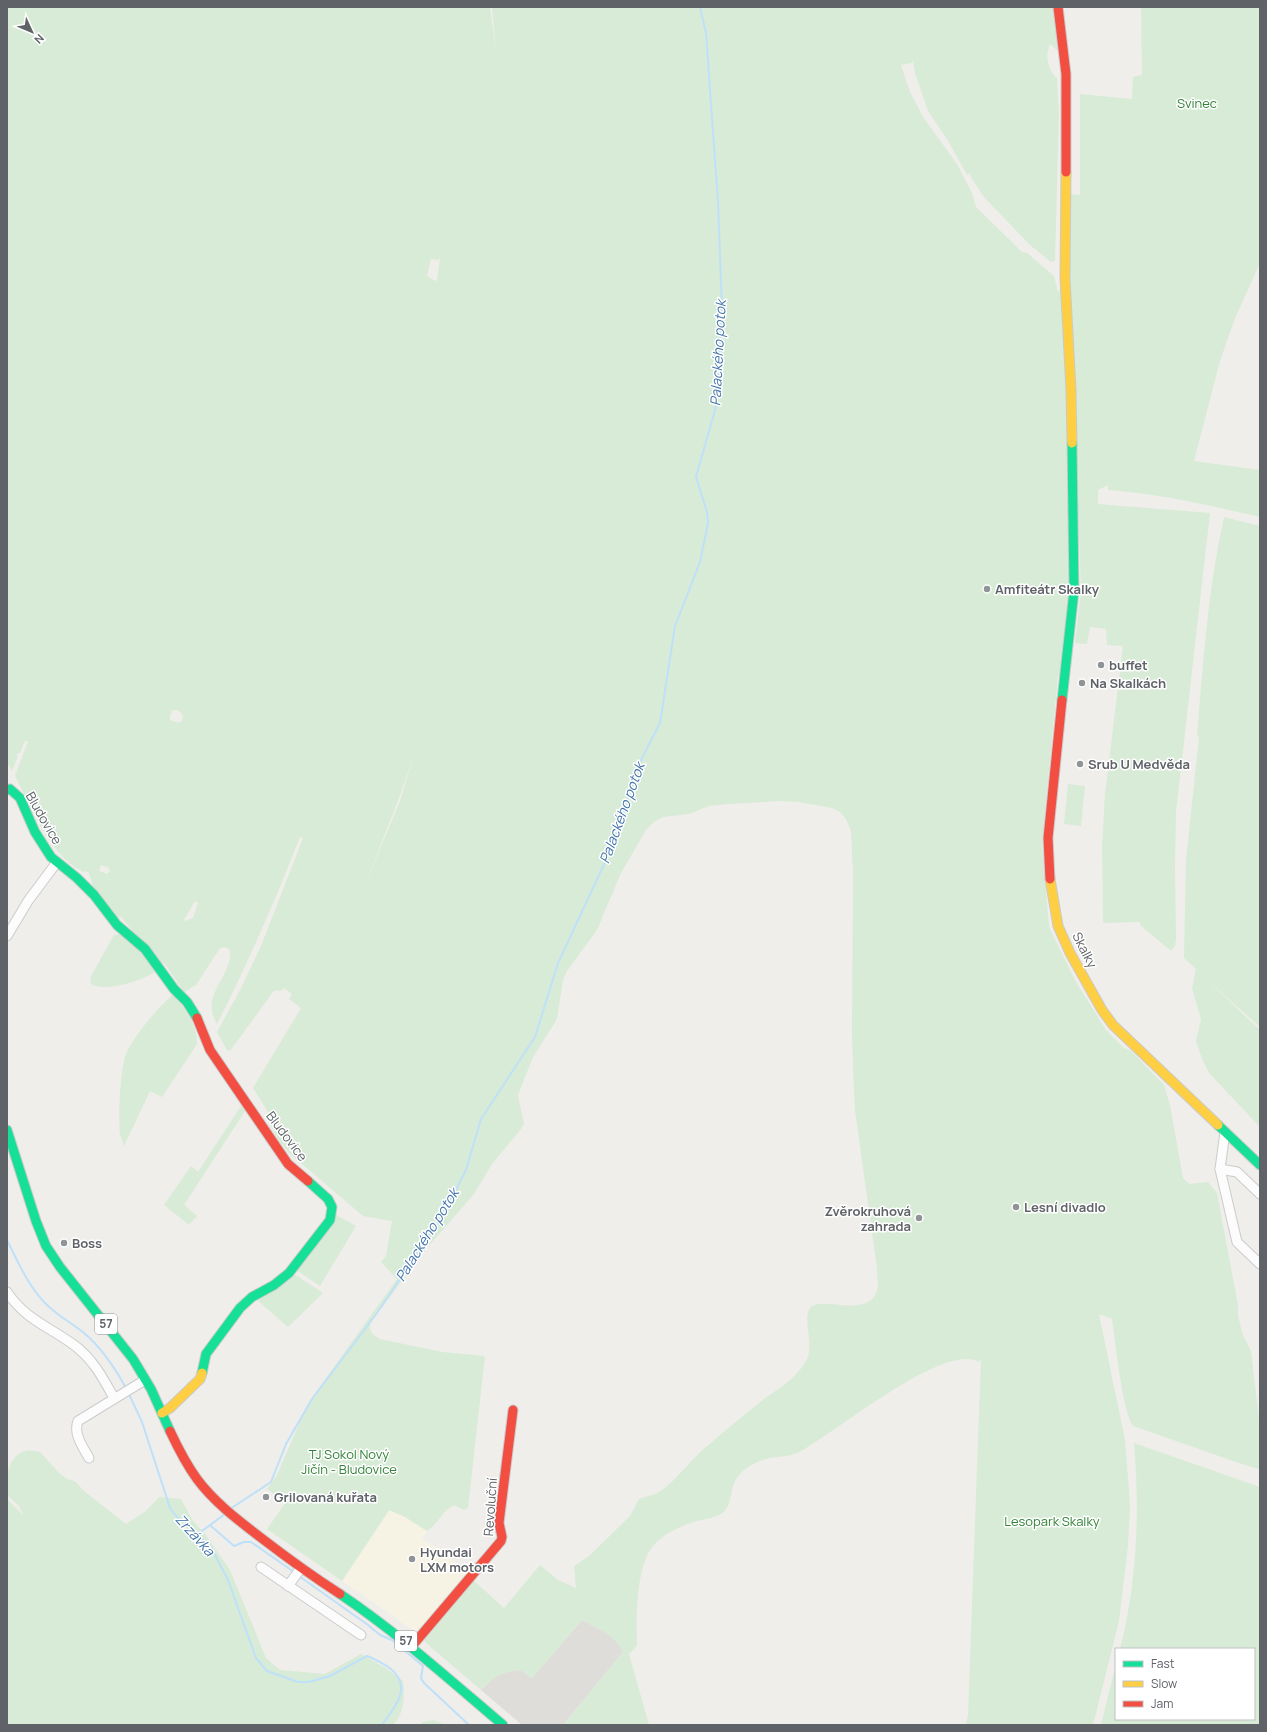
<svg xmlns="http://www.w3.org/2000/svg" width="1267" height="1732" font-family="Manrope,sans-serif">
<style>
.commercial{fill:#f7f3e4}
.industrial{fill:#dfddda}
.green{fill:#d8ebd6;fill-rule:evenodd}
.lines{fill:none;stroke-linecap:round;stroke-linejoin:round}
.stream{stroke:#bfe0f9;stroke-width:2}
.street-casing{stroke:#cbcccc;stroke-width:11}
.fast-casing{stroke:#cacacb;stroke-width:11}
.slow-casing{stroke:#cacacb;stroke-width:11}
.jam-casing{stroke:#cacacb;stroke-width:11}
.street{stroke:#fdfcfc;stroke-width:9}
.fast{stroke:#16e098;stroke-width:9}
.slow{stroke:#ffcf43;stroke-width:9}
.jam{stroke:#f24e42;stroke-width:9}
.poi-dot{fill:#919496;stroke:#fff;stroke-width:1.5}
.labels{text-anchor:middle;stroke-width:3;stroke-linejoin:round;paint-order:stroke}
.shield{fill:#fff;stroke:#8f9295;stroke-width:1}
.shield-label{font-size:12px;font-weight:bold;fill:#5f6368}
.park-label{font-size:13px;fill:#348238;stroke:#fff}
.poi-label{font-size:13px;font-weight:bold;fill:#5f6368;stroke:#fff;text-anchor:start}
.street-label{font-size:13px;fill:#5f6368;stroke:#fff}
.water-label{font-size:14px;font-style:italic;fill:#4174aa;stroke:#fff}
</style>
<rect width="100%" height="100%" fill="#efeeea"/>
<!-- commercial -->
<path class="commercial" d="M390 1510 405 1517 427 1531 422 1538 470 1573 416 1632 342 1581Z"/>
<!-- industrial -->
<path class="industrial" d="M582 1620 609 1634 620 1644 623 1652 563 1725H522L481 1690 493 1678 509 1671 521 1670 532 1678Z"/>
<!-- green -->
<g class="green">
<path d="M7 7H490L496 51 492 7H1055L1057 50 1050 44C1045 55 1047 70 1057 78L1059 113 1055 261 1051 262 1030 245 983 196 972 179 970 173 967 175 947 139 928 111 915 73 913 60 912 63 901 65 910 92 923 117 957 164 972 193 976 207 1022 252 1027 253 1054 276 1058 292 1063 287 1070 194 1080 195V94L1132 99 1133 77 1142 75 1141 7H1260V263L1235 318 1220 361 1194 461 1260 470V517C1209 505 1160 494 1108 490V485L1098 490V504L1210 513 1176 812 1175 867 1176 939 1175 946 1171 951 1140 925V922L1103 923 1102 845 1105 794 1123 646 1107 645 1106 629 1090 627 1087 644 1075 643 1081 592 1078 505 1063 681 1058 676 1042 841 1049 927 1076 982 1106 1030 1124 1048 1130 1050 1164 1085 1170 1105 1183 1178 1189 1184 1208 1182 1217 1193 1238 1305V1315L1242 1333 1251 1351 1260 1427V1468L1258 1469 1230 1460 1133 1426C1123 1413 1115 1340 1112 1319L1099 1314 1125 1440 1129 1490 1130 1510 1128 1545 1119 1621 1093 1725H966L968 1715 981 1358 979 1362C944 1341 833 1435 799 1452 789 1457 781 1456 770 1458 760 1460 748 1466 741 1473 727 1486 735 1505 721 1514 714 1518 705 1519 697 1521 682 1525 663 1534 653 1546 636 1566 636 1620 637 1646L629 1654 649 1725H563L623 1652C616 1636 599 1629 584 1621L582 1620 532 1678 521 1670C502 1672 494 1676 481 1690L425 1642 424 1639 473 1580 504 1608 540 1565 558 1580 576 1588 574 1566 589 1556 630 1516 639 1499C647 1496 656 1495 662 1490 678 1478 690 1461 705 1448 724 1431 744 1415 764 1399 779 1388 796 1379 806 1361 815 1346 802 1319 810 1308 820 1294 873 1322 878 1286 878 1281 877 1274 877 1268L855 1111 853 1070 852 1031 853 873 851 831 846 819 840 812 832 808 798 802 781 801 729 804 709 806 689 814 663 817 654 822 646 830 621 873 597 930 567 971 563 980 557 1019 533 1057 518 1095 524 1124 521 1129 492 1164 474 1194 426 1249 371 1322C368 1331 372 1334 380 1339L442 1352 485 1356 468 1508 464 1510 454 1505C442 1511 438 1524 427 1531L405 1517 389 1510 342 1581 267 1529 286 1502 267 1489 277 1475 308 1403 397 1279 381 1262 386 1256 392 1221 363 1216 288 1152 277 1138 267 1118 268 1112 253 1088 301 1008 289 999 292 994 284 988 281 991 276 990 273 992 230 1051 227 1050 217 1032 240 990 261 946 303 838 300 837C275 901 248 963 217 1024 199 994 233 977 230 950L226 947 220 948 196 985 184 992 165 964 160 963 121 917 117 918 94 889 89 873 86 871 83 872C76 867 68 863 63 857 41 834 30 804 15 776L28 741H25L20 753 16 754 18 756 12 771 7 762ZM440 258 437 280 435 281 427 276 431 259 438 260ZM173 710H178L183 715 182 721 178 723 170 720V715ZM413 758 400 801 365 885 398 801ZM101 865 108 867 110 871 107 874 99 871ZM195 901 198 903 193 918 185 921 184 920Z"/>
<path d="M1224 517 1260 526V1027L1205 978 1260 1030V1127L1209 1073 1202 1059 1196 1041 1201 1019 1192 989 1196 969 1184 958 1186 860 1199 737 1197 736C1203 663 1208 589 1224 517Z"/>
<path d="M1068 784 1085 786 1081 826 1064 824Z"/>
<path d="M122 934 157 970C146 980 105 993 91 984L90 978 114 935Z"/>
<path d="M173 995C186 1010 197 1024 197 1044L162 1097 150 1091 124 1146C123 1142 121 1138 120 1134 118 1119 120 1065 127 1052 134 1036 159 1006 173 995Z"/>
<path d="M241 1106 245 1111 184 1205 197 1216 189 1225 164 1205 191 1166 198 1172Z"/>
<path d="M336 1215 356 1226 320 1286 296 1270Z"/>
<path d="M294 1274 323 1293 288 1327 256 1299Z"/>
<path d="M1134 1443 1260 1487V1725H1101L1116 1664V1719H1254V1649H1120C1137 1583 1140 1511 1134 1443Z"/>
<path d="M28 1450 40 1452 59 1473 67 1479 75 1481 84 1491 126 1524 146 1511 159 1497 181 1499 193 1521 205 1534 230 1570 266 1658 280 1670 325 1674 361 1654 386 1668 403 1681C405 1696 404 1714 393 1725H7V1499L24 1516 19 1506 7 1495C7 1476 6 1456 28 1450Z"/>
<path d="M434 1720 445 1725H420L423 1722Z"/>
</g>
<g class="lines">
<!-- stream -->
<g class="stream">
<path d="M7 1240C18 1262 29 1288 47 1305 58 1316 72 1323 84 1333 102 1348 115 1368 126 1388"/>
<path d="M128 1392 142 1422 170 1508 177 1517 198 1534 213 1551 228 1580 256 1658 267 1671 298 1682H309L330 1676 367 1656C375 1659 380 1662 387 1666 414 1685 397 1704 382 1725"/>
<path d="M233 1507 271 1482 286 1444 312 1399 377 1313 440 1220 466 1170 481 1119 535 1037 558 963 614 843 637 768 660 723 675 626 700 562 708 523 707 512 696 477 717 403 722 309 718 202 706 33 700 7"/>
<path d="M211 1526 234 1546 244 1542H251L294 1572"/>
<path d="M198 1534 225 1514"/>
<path d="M299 1576 368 1625 380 1635 392 1640 423 1666 421 1678 424 1683 469 1725"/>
</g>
<!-- street casing -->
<g class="street-casing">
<g id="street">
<path d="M7 936 28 901 57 862"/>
<path d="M1225 1132 1220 1169 1237 1242 1260 1264"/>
<path d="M1220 1169 1237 1172 1260 1194"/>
<path d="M7 1292C26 1320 48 1326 74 1345 93 1359 103 1378 114 1398"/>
<path d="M89 1458C83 1447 73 1434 78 1421L145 1380"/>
<path d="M261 1567 361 1635"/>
<path d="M288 1586 301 1568"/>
</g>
</g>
<!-- fast casing -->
<g class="fast-casing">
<g id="fast">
<path d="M1062 700 1074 591 1072 443"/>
<path d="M7 790 10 789 20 798 35 832 51 857 77 878 94 895 117 925 145 949 174 989 187 1002 197 1018"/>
<path d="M1218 1125 1260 1165"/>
<path d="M7 1130 36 1221 46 1246 60 1267 133 1359 151 1389 170 1431"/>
<path d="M202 1373 206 1354 240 1308 252 1297 274 1285 289 1273 330 1220 332 1207 328 1199 308 1181"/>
<path d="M340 1594C398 1633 450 1680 503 1725"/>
</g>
</g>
<!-- slow casing -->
<g class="slow-casing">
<g id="slow">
<path d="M1066 172 1065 278 1071 390 1072 443"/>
<path d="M1050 879 1058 926 1070 953 1102 1010 1113 1025 1218 1125"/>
<path d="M162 1413 170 1408 200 1379 202 1373"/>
</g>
</g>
<!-- jam casing -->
<g class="jam-casing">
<g id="jam">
<path d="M1058 7 1066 74V172"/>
<path d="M1050 879 1048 838 1062 700"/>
<path d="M197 1018 210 1050 288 1164 308 1181"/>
<path d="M170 1431C178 1448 186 1464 197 1479 214 1502 238 1520 260 1537 286 1557 312 1576 340 1594"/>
<path d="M412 1646 501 1541 502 1537 499 1523 513 1410"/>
</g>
</g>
<!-- street -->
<use href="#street" class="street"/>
<!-- fast -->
<use href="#fast" class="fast"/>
<!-- slow -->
<use href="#slow" class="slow"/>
<!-- jam -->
<use href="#jam" class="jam"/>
</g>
<!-- markers -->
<g class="poi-dot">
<circle cx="987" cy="589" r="4"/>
<circle cx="1101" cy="665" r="4"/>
<circle cx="1082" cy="683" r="4"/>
<circle cx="1080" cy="764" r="4"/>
<circle cx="1016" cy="1207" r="4"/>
<circle cx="919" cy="1218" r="4"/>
<circle cx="64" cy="1243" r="4"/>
<circle cx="266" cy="1497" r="4"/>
<circle cx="412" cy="1559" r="4"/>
</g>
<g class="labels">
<!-- shield labels -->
<g class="shield">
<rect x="95" y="1314" width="22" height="20" rx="3"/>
<rect x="395" y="1631" width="22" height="20" rx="3"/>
</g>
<g class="shield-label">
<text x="106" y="1328">57</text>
<text x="406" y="1645">57</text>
</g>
<!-- park labels -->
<g class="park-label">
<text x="1197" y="108">Svinec</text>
<text x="349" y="1459">TJ Sokol Nový<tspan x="349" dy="15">Jičín - Bludovice</tspan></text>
<text x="1052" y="1526">Lesopark Skalky</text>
</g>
<!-- poi labels -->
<g class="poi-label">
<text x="995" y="594">Amfiteátr Skalky</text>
<text x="1109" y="670">buffet</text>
<text x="1090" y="688">Na Skalkách</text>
<text x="1088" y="769">Srub U Medvěda</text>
<text x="1024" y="1212">Lesní divadlo</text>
<text x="911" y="1216" text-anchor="end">Zvěrokruhová<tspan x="911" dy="15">zahrada</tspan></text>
<text x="72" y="1248">Boss</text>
<text x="274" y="1502">Grilovaná kuřata</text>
<text x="420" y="1557">Hyundai<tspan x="420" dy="15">LXM motors</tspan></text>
</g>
<!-- street labels -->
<g class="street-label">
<text transform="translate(44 818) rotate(60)" y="5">Bludovice</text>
<text transform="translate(1085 950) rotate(63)" y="5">Skalky</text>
<text transform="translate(287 1136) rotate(53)" y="5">Bludovice</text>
<text transform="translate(490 1507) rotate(-86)" y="5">Revoluční</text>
</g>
<!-- water labels -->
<g class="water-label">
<text transform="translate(718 353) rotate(-87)" y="5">Palackého potok</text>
<text transform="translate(622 813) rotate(-70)" y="5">Palackého potok</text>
<text transform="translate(427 1235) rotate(-58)" y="5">Palackého potok</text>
<text transform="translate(195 1535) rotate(48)" y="5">Zrzávka</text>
</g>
</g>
<!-- border -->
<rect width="1267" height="1732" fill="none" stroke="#5f6368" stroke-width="16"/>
<!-- legend -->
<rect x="1115" y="1648" width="140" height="72" fill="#ffffff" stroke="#bfc1c3"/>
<rect x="1123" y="1661" width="20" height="6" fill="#16e098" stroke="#bfc1c3"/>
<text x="1151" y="1668" font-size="12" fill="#5f6368">Fast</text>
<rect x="1123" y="1681" width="20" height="6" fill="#ffcf43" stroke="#bfc1c3"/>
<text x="1151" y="1688" font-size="12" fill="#5f6368">Slow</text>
<rect x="1123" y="1701" width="20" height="6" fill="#f24e42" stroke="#bfc1c3"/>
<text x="1151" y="1708" font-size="12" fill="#5f6368">Jam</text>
<!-- north arrow -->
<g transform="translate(32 32) rotate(134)" stroke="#ffffff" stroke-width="3" paint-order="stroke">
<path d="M0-3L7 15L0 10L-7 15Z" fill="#5f6368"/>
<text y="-6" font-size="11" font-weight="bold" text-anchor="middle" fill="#5f6368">N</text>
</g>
</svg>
